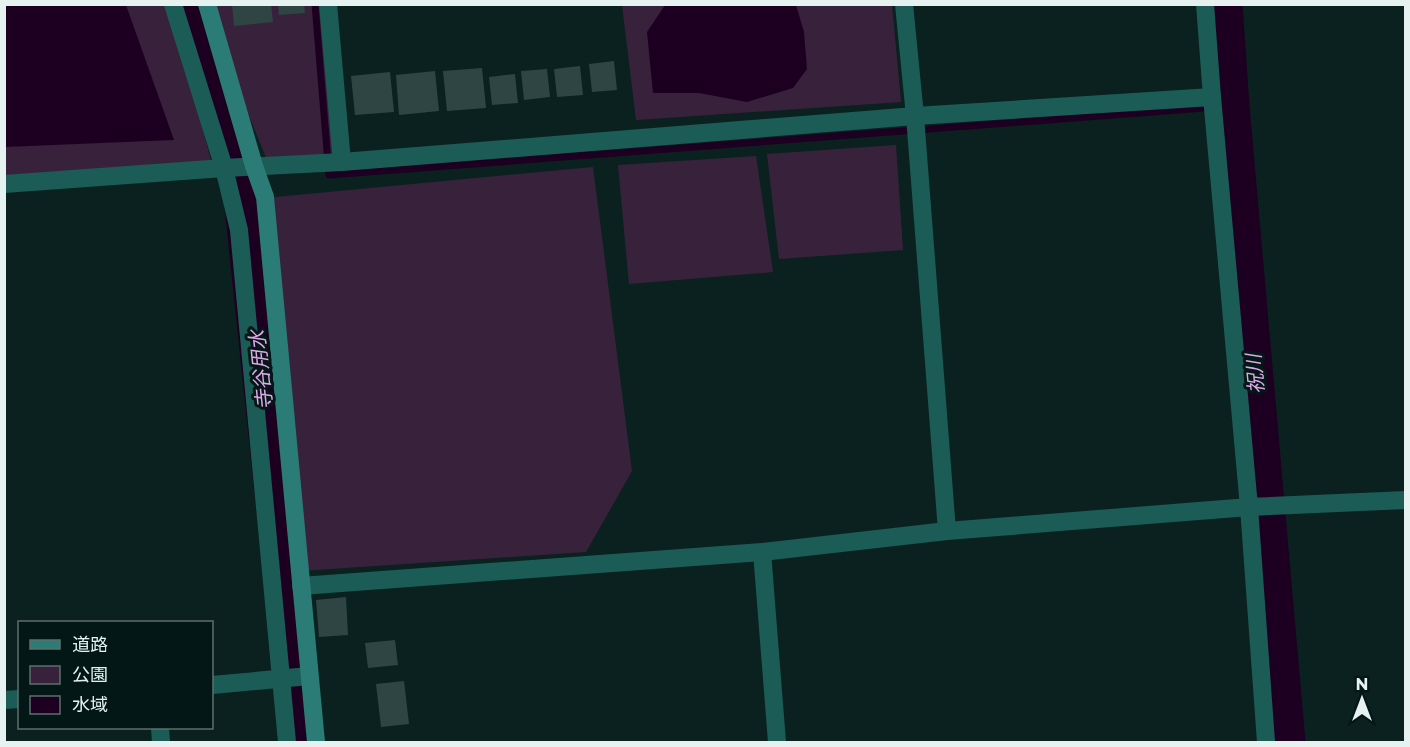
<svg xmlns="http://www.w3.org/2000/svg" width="1410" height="747" font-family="Montserrat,'Noto Sans JP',sans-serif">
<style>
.green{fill:#38223b}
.water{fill:#1d0021}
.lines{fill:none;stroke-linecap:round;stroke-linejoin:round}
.stream{stroke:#1d0021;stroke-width:7}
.river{stroke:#1d0021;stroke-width:39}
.building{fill:#2f4543}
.street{stroke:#1b5c57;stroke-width:18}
.secondary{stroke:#2b7c76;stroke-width:18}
.labels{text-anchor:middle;stroke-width:6;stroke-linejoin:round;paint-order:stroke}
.water-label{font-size:20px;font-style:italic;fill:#e2a7ea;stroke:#031816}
</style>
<rect width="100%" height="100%" fill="#0b211f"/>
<!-- green -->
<g class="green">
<path d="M5 5H169L213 168 5 184Z"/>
<path d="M207 5H327L342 162 269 165 215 32Z"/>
<path d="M622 5H892L901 102 636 120Z"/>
<path d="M896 145 903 250 779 259 767 154Z"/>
<path d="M756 156 773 272 629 284 618 165Z"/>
<path d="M593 167 632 471 586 552 300 571 265 198Z"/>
</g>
<!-- water -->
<g class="water">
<path d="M4 5H126L174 140 5 147Z"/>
<path d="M665 5H796L804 32 807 69 793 88 747 102 699 93H653L647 32Z"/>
</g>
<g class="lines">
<!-- stream -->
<path class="stream" d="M315 4 329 175 1230 106"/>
<!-- river -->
<g class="river">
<path d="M188 4 228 127 242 187 300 742"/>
<path d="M1223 4 1230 106 1286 742"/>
</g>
</g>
<!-- building -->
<g class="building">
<path d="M232 4H271L273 22 234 26Z"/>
<path d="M278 4H304L305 13 279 15Z"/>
<path d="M614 61 617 90 592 92 589 64Z"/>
<path d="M580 66 583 95 557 97 554 69Z"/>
<path d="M482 68 486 108 447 111 443 71Z"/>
<path d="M547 69 550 97 524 100 521 71Z"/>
<path d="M435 71 439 111 399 115 396 75Z"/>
<path d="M390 72 394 112 355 115 351 76Z"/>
<path d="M515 74 518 103 492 105 489 77Z"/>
<path d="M346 597 348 635 319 637 316 600Z"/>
<path d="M395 640 398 665 368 668 365 643Z"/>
<path d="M404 681 409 724 381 727 376 684Z"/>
</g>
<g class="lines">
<!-- street -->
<g class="street">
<path d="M173 4 224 168 239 230 287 742"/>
<path d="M328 4 342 162"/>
<path d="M904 4 915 116 947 531"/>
<path d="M1205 4 1212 97 1249 507 1266 742"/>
<path d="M4 184 224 168 342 162 915 116 1212 97"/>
<path d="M762 552 777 742"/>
<path d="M301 586 762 552 947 531 1249 507 1406 500"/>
<path d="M212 685 309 676"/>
<path d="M4 700 20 699"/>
<path d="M160 728 161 742"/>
</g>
<!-- secondary -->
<path class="secondary" d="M207 4 254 166 265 197 316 742"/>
</g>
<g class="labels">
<!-- water labels -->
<g class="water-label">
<text transform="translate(261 370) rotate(-96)" y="7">寺谷用水</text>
<text transform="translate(1255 374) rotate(-95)" y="7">祝川</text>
</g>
</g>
<!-- border -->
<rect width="1410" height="747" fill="none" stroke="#e5f2f0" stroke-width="12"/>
<!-- legend -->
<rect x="18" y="621" width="195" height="108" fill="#031816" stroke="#5d6f6d" stroke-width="1.5"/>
<rect x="30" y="640" width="30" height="9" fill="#2b7c76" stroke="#5d6f6d" stroke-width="1.5"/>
<text x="72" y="651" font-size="18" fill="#e5f2f0">道路</text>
<rect x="30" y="666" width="30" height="18" fill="#38223b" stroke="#5d6f6d" stroke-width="1.5"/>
<text x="72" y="681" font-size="18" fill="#e5f2f0">公園</text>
<rect x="30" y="696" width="30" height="18" fill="#1d0021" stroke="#5d6f6d" stroke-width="1.5"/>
<text x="72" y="711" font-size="18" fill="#e5f2f0">水域</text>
<!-- north arrow -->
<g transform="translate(1362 699)" stroke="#031816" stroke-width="4.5" paint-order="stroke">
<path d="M0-4.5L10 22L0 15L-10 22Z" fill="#e5f2f0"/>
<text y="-9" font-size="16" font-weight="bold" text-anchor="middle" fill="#e5f2f0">N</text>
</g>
</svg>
